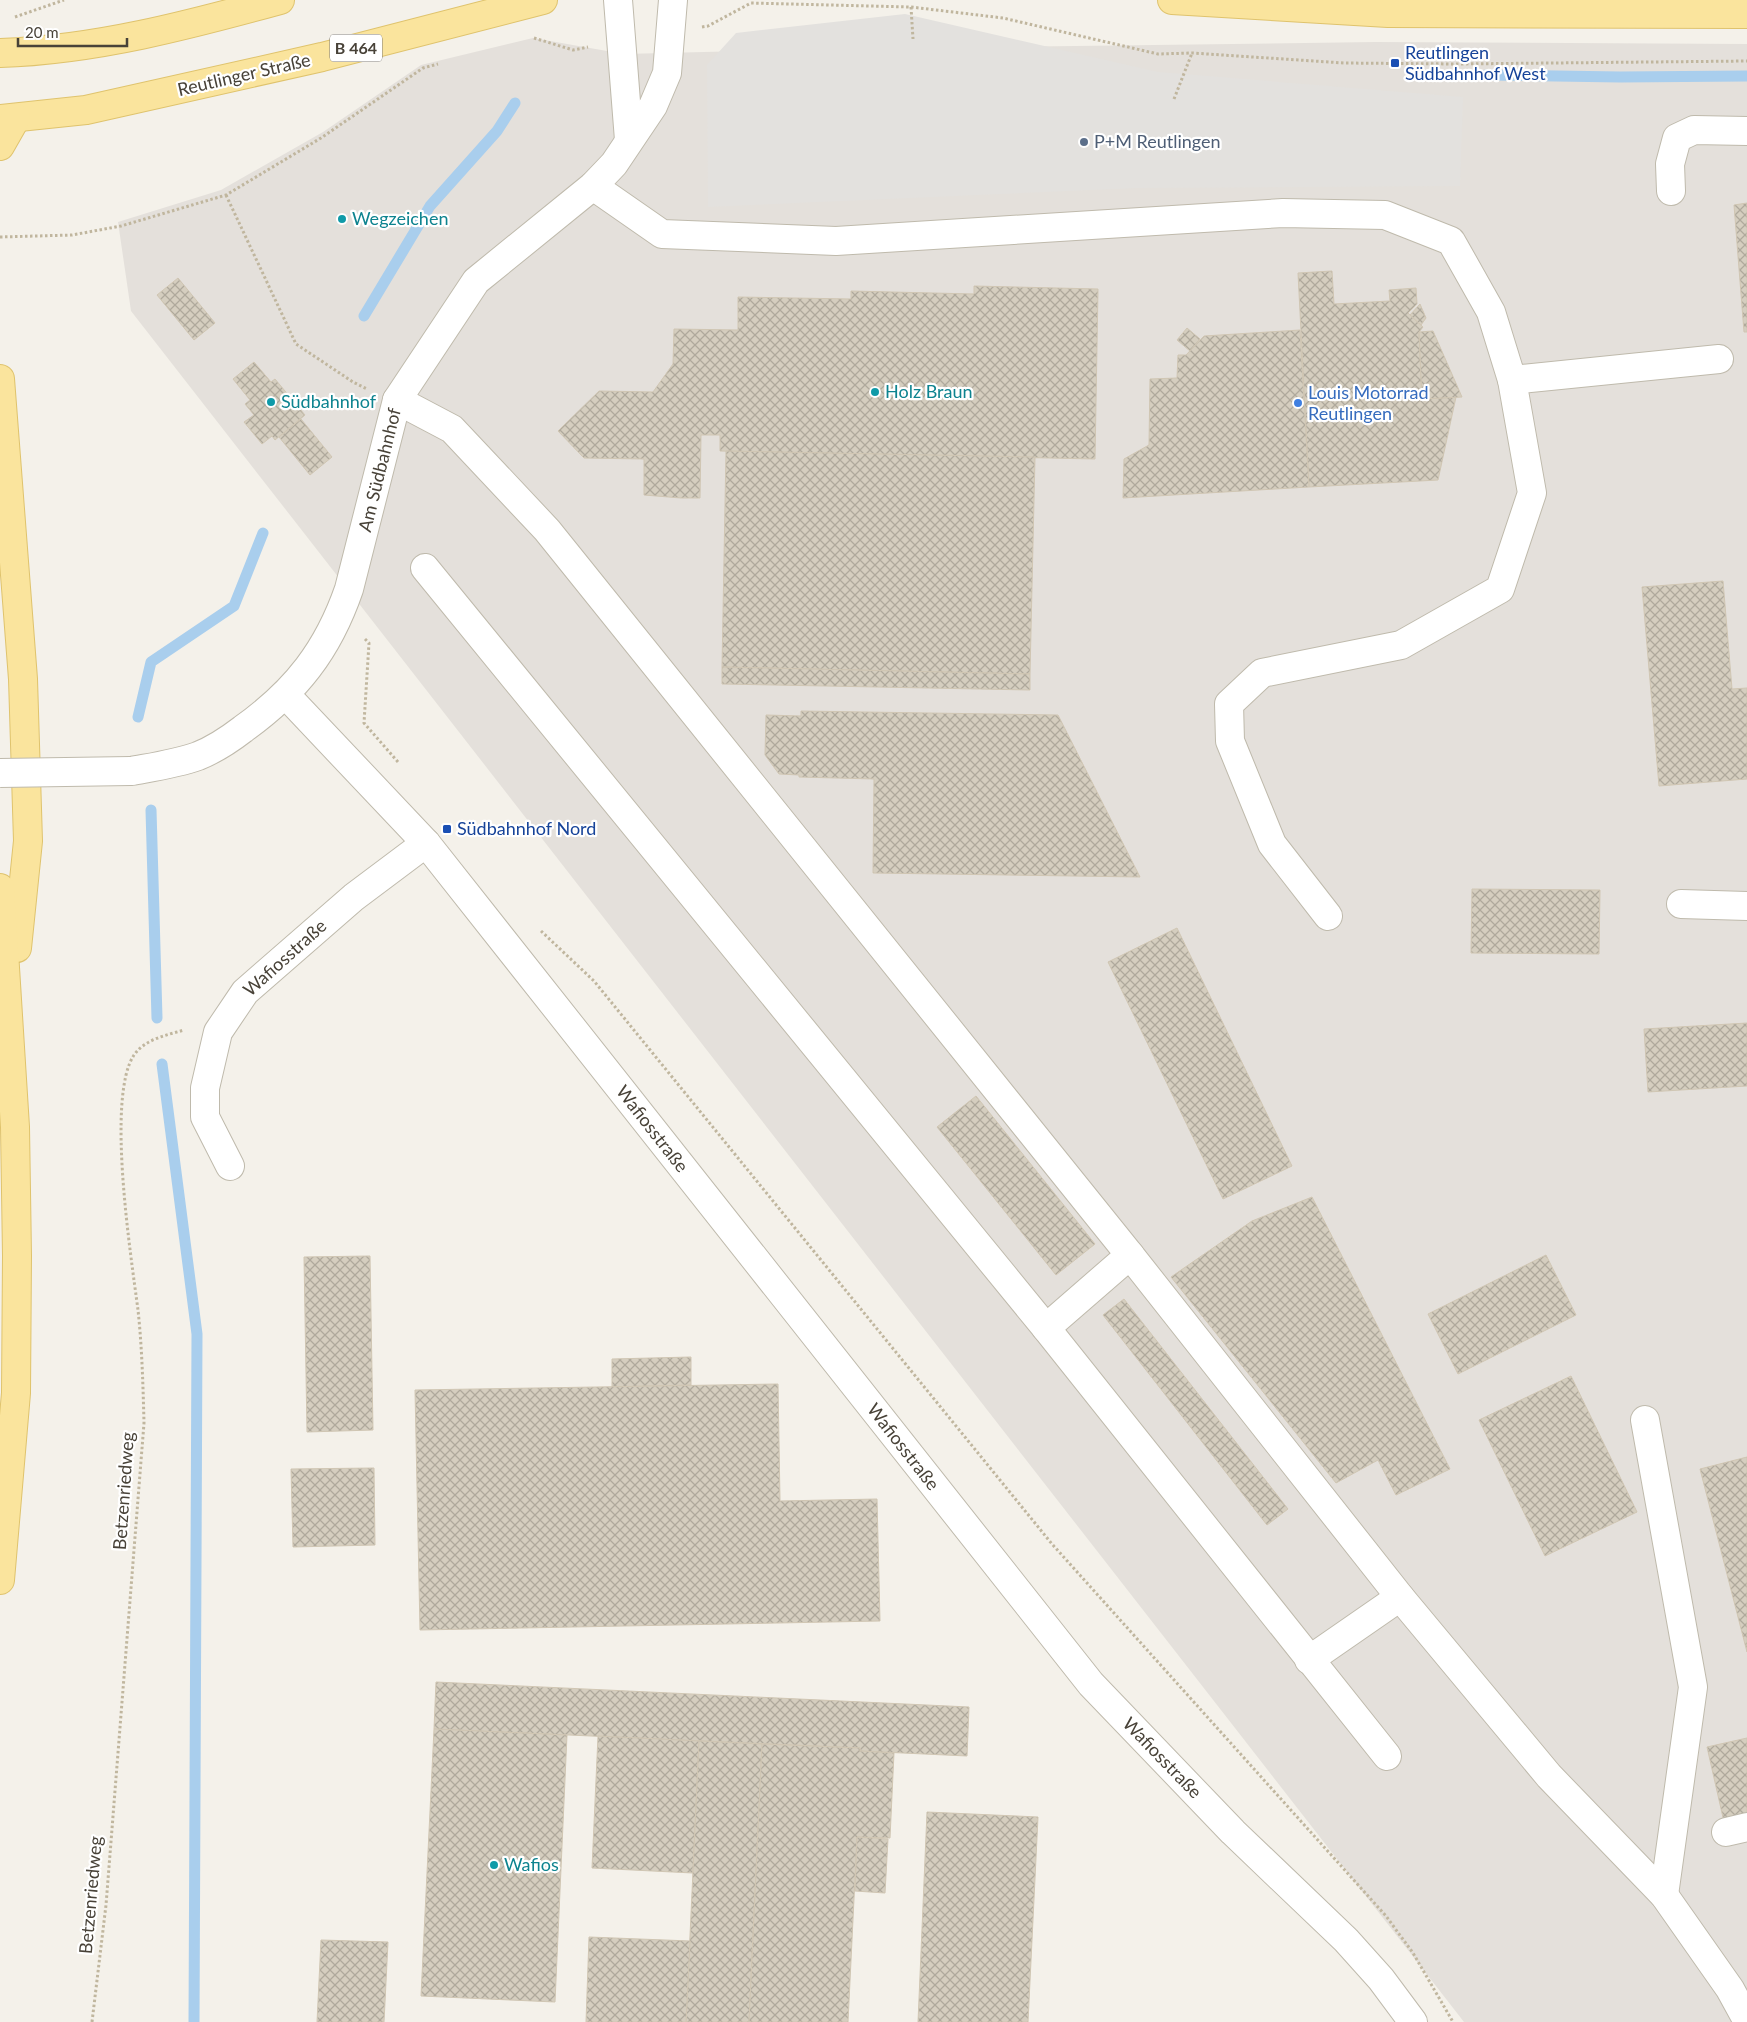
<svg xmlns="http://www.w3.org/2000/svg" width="1747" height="2022" font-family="Lato,sans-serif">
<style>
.industrial{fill:#e4e0db}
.parking{fill:#e3e1de}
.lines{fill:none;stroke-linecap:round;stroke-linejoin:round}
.stream{stroke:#a9ceed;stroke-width:11}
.building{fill:url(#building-cross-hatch);stroke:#d0c6b3}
.minor-casing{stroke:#bfbaac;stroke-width:30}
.major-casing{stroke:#dfc36d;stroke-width:30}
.path{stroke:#c0b69e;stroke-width:3;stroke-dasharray:2.5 2.5;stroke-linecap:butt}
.minor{stroke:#fff;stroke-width:28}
.major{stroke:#fae49d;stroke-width:28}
.minor-bridge-casing{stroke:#bfbaac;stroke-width:30;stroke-linecap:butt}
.minor-bridge{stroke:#fff;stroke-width:28}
.transit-dot{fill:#1a4fb4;stroke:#fff;stroke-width:2}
.service-dot{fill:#5c6f8a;stroke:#fff;stroke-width:2}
.culture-dot{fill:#0f9aa8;stroke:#fff;stroke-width:2}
.shop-dot{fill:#3f7fe0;stroke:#fff;stroke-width:2}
.labels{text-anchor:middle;stroke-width:4.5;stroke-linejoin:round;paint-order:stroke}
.shield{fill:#fff;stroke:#7f7b74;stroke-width:1}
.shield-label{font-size:16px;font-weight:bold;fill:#484238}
.transit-label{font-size:18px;fill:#164399;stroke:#fff;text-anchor:start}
.street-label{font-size:18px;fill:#484238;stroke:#fff}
.service-label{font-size:18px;fill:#4e5e75;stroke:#fff;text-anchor:start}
.culture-label{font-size:18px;fill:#0d838f;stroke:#fff;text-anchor:start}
.shop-label{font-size:18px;fill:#366cbe;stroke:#fff;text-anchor:start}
</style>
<defs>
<pattern id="building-cross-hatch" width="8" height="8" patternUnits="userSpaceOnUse" patternTransform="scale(1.25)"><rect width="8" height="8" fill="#d5cebf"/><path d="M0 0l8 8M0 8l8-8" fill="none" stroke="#afa99c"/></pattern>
</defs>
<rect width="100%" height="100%" fill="#f4f1ea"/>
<!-- industrial -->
<path class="industrial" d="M533 38 624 54 779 50 1375 42 1747 44V2022H1464L131 311 118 222 221 190 323 132 421 65Z"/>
<!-- parking -->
<path class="parking" d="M905 14 1158 72 1463 97 1460 186 1137 188 708 207 707 65 736 33Z"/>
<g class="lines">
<!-- stream -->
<g class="stream">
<path d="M1486 75 1620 77 1747 76"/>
<path d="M364 316 430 206 497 131 515 103"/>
<path d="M138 717 151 662 234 606 263 533"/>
<path d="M151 810 157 1018"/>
<path d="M162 1064 197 1334 194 2022"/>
</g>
</g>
<!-- building -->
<g class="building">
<path d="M1747 203V332H1744L1734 205Z"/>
<path d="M1332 271 1334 304 1390 301 1389 290 1416 288 1417 304 1408 313 1423 327 1419 332 1422 399 1456 397 1438 480 1309 487 1298 273Z"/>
<path d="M178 278 215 323 194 340 157 295Z"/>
<path d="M974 286 1098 289 1095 459 720 451V435H701L700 498H681L644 495V459L584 458 558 431 599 391 653 392 673 364 674 329 738 330V297L851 299V291L974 294Z"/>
<path d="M1420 304 1426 318 1421 325 1410 315Z"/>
<path d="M1187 328 1200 339 1190 351 1177 340Z"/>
<path d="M1300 330 1309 487 1123 498 1124 459 1149 445 1150 379 1177 378 1178 355H1186L1204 336Z"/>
<path d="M1433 331 1462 397 1422 399 1419 332Z"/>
<path d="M254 362 271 382 275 379 305 415 275 440 272 436 262 444 244 422 254 415 245 404 250 400 233 379Z"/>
<path d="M301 419 332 457 310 475 279 437Z"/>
<path d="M726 451 1035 457 1030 674 722 667Z"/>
<path d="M1723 581 1732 689 1747 688V779L1659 786 1642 587Z"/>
<path d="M722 667 1030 674V690L722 684Z"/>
<path d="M801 711 1058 715 1140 877 873 873 874 779 799 777V775L779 774 765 755 766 715 801 716Z"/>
<path d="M1472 889 1600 890 1599 954 1471 953Z"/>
<path d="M1177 928 1292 1166 1223 1199 1108 962Z"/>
<path d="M1747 1023V1086L1648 1092 1644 1029Z"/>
<path d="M976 1096 1095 1244 1056 1275 937 1127Z"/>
<path d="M1312 1197 1450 1469 1396 1495 1378 1460 1336 1483 1171 1277 1252 1221Z"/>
<path d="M1546 1255 1576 1315 1458 1374 1428 1314Z"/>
<path d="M370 1256 373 1430 307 1432 304 1257Z"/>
<path d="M1124 1299 1288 1509 1267 1525 1103 1315Z"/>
<path d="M691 1357V1385L612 1387V1359Z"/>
<path d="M1571 1376 1637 1512 1545 1556 1479 1420Z"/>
<path d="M778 1384 780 1501 877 1499 880 1621 420 1630 415 1390Z"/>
<path d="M1747 1457V1652L1700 1469Z"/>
<path d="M374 1468 375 1545 293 1547 291 1469Z"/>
<path d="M436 1682 969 1707 967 1756 860 1751V1748L434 1729Z"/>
<path d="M434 1729 567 1735 555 2002 421 1996Z"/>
<path d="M598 1736 699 1741 693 1873 592 1868Z"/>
<path d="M1747 1738V1839L1729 1844 1707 1747Z"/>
<path d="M699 1741 762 1744 749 2022H686Z"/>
<path d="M762 1744 860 1748V1751L894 1753 890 1838 857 1837 848 2022H749Z"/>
<path d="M927 1812 1038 1817 1028 2022H918Z"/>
<path d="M857 1837 888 1839 885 1893 855 1891Z"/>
<path d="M589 1937 690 1941 686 2022H586Z"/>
<path d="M321 1940 388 1942 384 2022H317Z"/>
</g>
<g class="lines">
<!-- minor casing -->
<g class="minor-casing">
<g id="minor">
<path d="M618 0 629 140"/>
<path d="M593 186 662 234 836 241 1283 213 1385 215 1451 241 1491 312 1512 380 1719 359"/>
<path d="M1671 191 1670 164 1677 138 1694 130 1747 131"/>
<path d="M397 400 452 429 547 530 1130 1255 1400 1597 1549 1776 1664 1895 1730 1989 1747 2020"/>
<path d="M425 568 1046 1328 1387 1756"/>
<path d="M286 695 426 843 1091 1684 1233 1832 1346 1940 1381 1979 1413 2022"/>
<path d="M131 771C153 767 176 764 198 756 213 750 230 739 243 729 296 691 328 650 349 589L397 400 476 281 593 186 614 164 653 106 667 73 673 0"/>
<path d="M1681 904 1747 906"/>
<path d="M1328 916 1272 844 1230 741 1229 704 1262 673 1401 645 1500 589 1532 493 1512 380"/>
<path d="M230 1166 205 1117V1088L218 1032 245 992 354 897 426 843"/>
<path d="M1046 1328 1130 1255"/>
<path d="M1645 1420 1693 1687 1664 1895"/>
<path d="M1309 1660 1400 1597"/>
<path d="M1726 1832 1747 1827"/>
</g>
</g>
<!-- major casing -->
<g class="major-casing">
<g id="major">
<path d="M1172 0 1388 13 1747 14"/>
<path d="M0 53C95 50 189 25 280 0"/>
<path d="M0 119 86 110 322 57 543 0"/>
<path d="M0 146 16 118"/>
<path d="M0 379 23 679 28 841 17 948"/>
<path d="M0 888 15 1127 17 1256 16 1393 0 1580"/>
</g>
</g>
<!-- path -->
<g class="path">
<path d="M911 7 913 39"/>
<path d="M15 17 64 0"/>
<path d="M702 27 708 26 751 3 911 7 1003 18 1158 54 1192 53 1344 63 1455 64 1747 61"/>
<path d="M534 38 573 50 588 47"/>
<path d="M1174 99 1192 53"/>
<path d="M226 195 296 344 353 382 367 389"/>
<path d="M0 237 72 235 121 226 226 195 321 138 423 68 438 64"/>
<path d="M365 639 369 643 364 723 398 762"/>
<path d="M541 931 594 981 1052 1544 1386 1916 1413 1953 1453 2022"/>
<path d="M92 2022 106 1905 144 1423C143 1385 142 1347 138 1310 131 1256 106 1097 134 1055 145 1039 167 1035 184 1030"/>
</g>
<!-- minor -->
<use href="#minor" class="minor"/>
<!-- major -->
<use href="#major" class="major"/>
<!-- minor-bridge casing -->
<g class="minor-bridge-casing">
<path id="minor-bridge" d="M0 773 131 771"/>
</g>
<!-- minor-bridge -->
<use href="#minor-bridge" class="minor-bridge"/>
</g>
<!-- markers -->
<g class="transit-dot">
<rect x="1390" y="58" width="10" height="10" rx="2.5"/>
<rect x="442" y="824" width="10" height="10" rx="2.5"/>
</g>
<circle class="service-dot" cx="1084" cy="142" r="5"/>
<g class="culture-dot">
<circle cx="342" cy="219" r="5"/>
<circle cx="875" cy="392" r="5"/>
<circle cx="271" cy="402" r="5"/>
<circle cx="494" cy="1865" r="5"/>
</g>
<circle class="shop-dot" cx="1298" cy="403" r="5"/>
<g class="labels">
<!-- shield labels -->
<rect class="shield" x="330" y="34.5" width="52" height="27" rx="4"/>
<g class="shield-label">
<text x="356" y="54">B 464</text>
</g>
<!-- transit labels -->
<g class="transit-label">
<text x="1405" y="59">Reutlingen<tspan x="1405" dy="21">Südbahnhof West</tspan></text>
<text x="457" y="835">Südbahnhof Nord</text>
</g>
<!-- street labels -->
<g class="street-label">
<text transform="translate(244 75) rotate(-13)" y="6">Reutlinger Straße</text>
<text transform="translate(380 470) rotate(-76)" y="6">Am Südbahnhof</text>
<text transform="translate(285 958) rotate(-42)" y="6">Wafiosstraße</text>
<text transform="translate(652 1129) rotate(52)" y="6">Wafiosstraße</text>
<text transform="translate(903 1447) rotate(52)" y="6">Wafiosstraße</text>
<text transform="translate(124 1491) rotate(-86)" y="6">Betzenriedweg</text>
<text transform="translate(1162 1758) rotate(46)" y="6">Wafiosstraße</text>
<text transform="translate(91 1895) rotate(-85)" y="6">Betzenriedweg</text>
</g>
<!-- service labels -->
<g class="service-label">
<text x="1094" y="148">P+M Reutlingen</text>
</g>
<!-- culture labels -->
<g class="culture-label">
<text x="352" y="225">Wegzeichen</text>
<text x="885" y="398">Holz Braun</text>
<text x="281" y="408">Südbahnhof</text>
<text x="504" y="1871">Wafios</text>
</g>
<!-- shop labels -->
<g class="shop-label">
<text x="1308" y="399">Louis Motorrad<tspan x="1308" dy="21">Reutlingen</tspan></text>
</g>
</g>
<!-- scale -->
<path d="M18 38v8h109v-8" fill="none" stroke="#484238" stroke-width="2.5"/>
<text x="25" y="38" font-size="15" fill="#484238" stroke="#ffffff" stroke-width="4" paint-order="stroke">20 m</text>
</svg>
